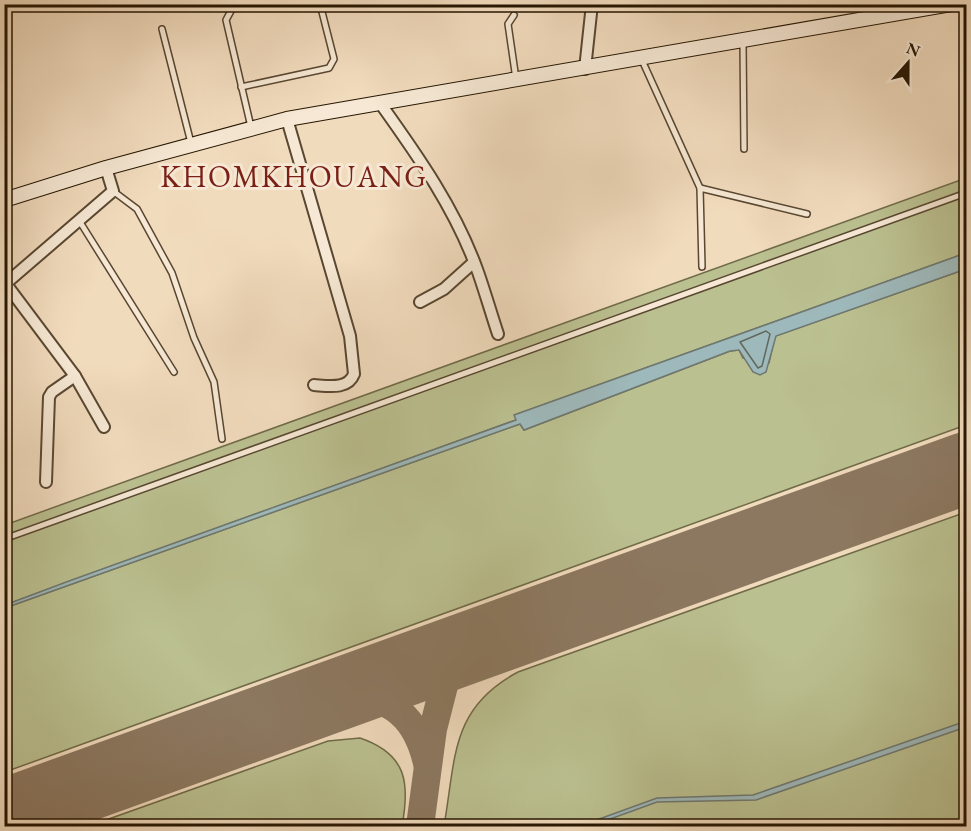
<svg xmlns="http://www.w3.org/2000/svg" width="971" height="831" font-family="'EB Garamond',serif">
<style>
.green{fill:#bbc090;stroke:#706b49;stroke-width:1.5}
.water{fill:#9eb9bb;stroke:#6e7871;stroke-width:1.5}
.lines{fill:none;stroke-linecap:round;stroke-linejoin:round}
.shore{stroke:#62685e;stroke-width:1.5}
.taxiway{stroke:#8c7860;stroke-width:28}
.runway{stroke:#8c7860;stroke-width:72}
.service-casing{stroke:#594731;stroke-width:8}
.minor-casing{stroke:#594731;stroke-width:14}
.secondary-casing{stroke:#261602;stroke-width:16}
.service{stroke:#f6e8d4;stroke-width:5}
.minor{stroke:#f6e8d4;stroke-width:10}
.secondary{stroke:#f6e8d4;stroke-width:14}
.labels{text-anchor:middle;stroke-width:6;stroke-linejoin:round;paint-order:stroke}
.quarter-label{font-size:30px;letter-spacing:1.5px;fill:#7a1f14;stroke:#f6e8d4}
</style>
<rect width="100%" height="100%" fill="#f1dbbd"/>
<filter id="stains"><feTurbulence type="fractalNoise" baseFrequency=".00333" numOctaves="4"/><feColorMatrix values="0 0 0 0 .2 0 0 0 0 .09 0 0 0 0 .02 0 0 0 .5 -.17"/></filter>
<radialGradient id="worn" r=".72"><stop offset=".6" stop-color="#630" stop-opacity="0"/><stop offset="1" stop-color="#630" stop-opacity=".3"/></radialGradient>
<!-- green -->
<g class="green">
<path d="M966 178V253L515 415 516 420 5 605V525Z"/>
<path d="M966 269V425L5 772V608L520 424 524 430 730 351 739 350 743 358 769 363 775 336Z"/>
<path d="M966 512V826H444C456 758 450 708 518 672Z"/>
<path d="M360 738C407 754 410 783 402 826H89L328 741Z"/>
</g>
<!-- water -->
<g class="water">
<path d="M966 253V269L776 336 766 372 760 375 753 372 739 350 730 351 524 430 520 424 5 608V605L69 581 516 420 514 415Z"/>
<path d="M966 721V727L756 800 657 802 591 826H580L657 798 753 795Z"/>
</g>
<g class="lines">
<!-- shore -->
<path class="shore" d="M766 331 770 334 762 366 758 368 740 342Z"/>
<!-- taxiway -->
<g class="taxiway">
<path d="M346 692C393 699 416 716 427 763"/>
<path d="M420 826 433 729 452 654"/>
</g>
<!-- runway -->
<path class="runway" d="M4 815 966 468"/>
<!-- service casing -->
<g class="service-casing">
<g id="service">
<path d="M239 4 232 9 226 20 251 127"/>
<path d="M885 4 887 15"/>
<path d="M514 15 508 24 516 79"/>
<path d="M162 29 191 143"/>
<path d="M743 42 744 149"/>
<path d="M641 58 700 188"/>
<path d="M241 87 329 68 334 59 320 4"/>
<path d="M113 191 137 209 172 273 194 338 214 382 222 439"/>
<path d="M80 222 174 372"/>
<path d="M702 267 700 188 807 214"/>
<path d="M4 539 966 193"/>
</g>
</g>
<!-- minor casing -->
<g class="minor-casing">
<g id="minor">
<path d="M585 69 592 4"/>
<path d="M380 103C418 156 456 210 478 272 485 292 491 313 498 334"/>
<path d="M287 119 350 336 354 374C348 390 328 386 314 385"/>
<path d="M6 284 75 376 104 427"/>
<path d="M4 285 113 191 106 168"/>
<path d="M420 302 444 289 474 262"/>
<path d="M46 482 49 397 52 392 75 376"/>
</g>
</g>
<!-- secondary casing -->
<g class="secondary-casing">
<path id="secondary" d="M4 200 106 168 287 119 951 4"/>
</g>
<!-- service -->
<use href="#service" class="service"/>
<!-- minor -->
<use href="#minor" class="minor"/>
<!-- secondary -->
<use href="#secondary" class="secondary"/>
</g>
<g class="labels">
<!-- quarter labels -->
<g class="quarter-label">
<text x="294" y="187">KHOMKHOUANG</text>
</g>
</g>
<!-- margin -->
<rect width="971" height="831" fill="none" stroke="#f1dbbd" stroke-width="24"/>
<rect x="6" y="6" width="959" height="819" fill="none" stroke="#261602" stroke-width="3"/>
<rect x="12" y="12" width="947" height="807" fill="none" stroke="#261602" stroke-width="1.5"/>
<!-- north arrow -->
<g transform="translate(908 63) rotate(21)" stroke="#f6e8d4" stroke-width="4.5" paint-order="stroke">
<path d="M0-4.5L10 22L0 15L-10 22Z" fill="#261602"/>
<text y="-9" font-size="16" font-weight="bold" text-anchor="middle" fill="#261602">N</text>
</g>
<rect width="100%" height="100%" filter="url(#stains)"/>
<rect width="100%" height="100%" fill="url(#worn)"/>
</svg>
